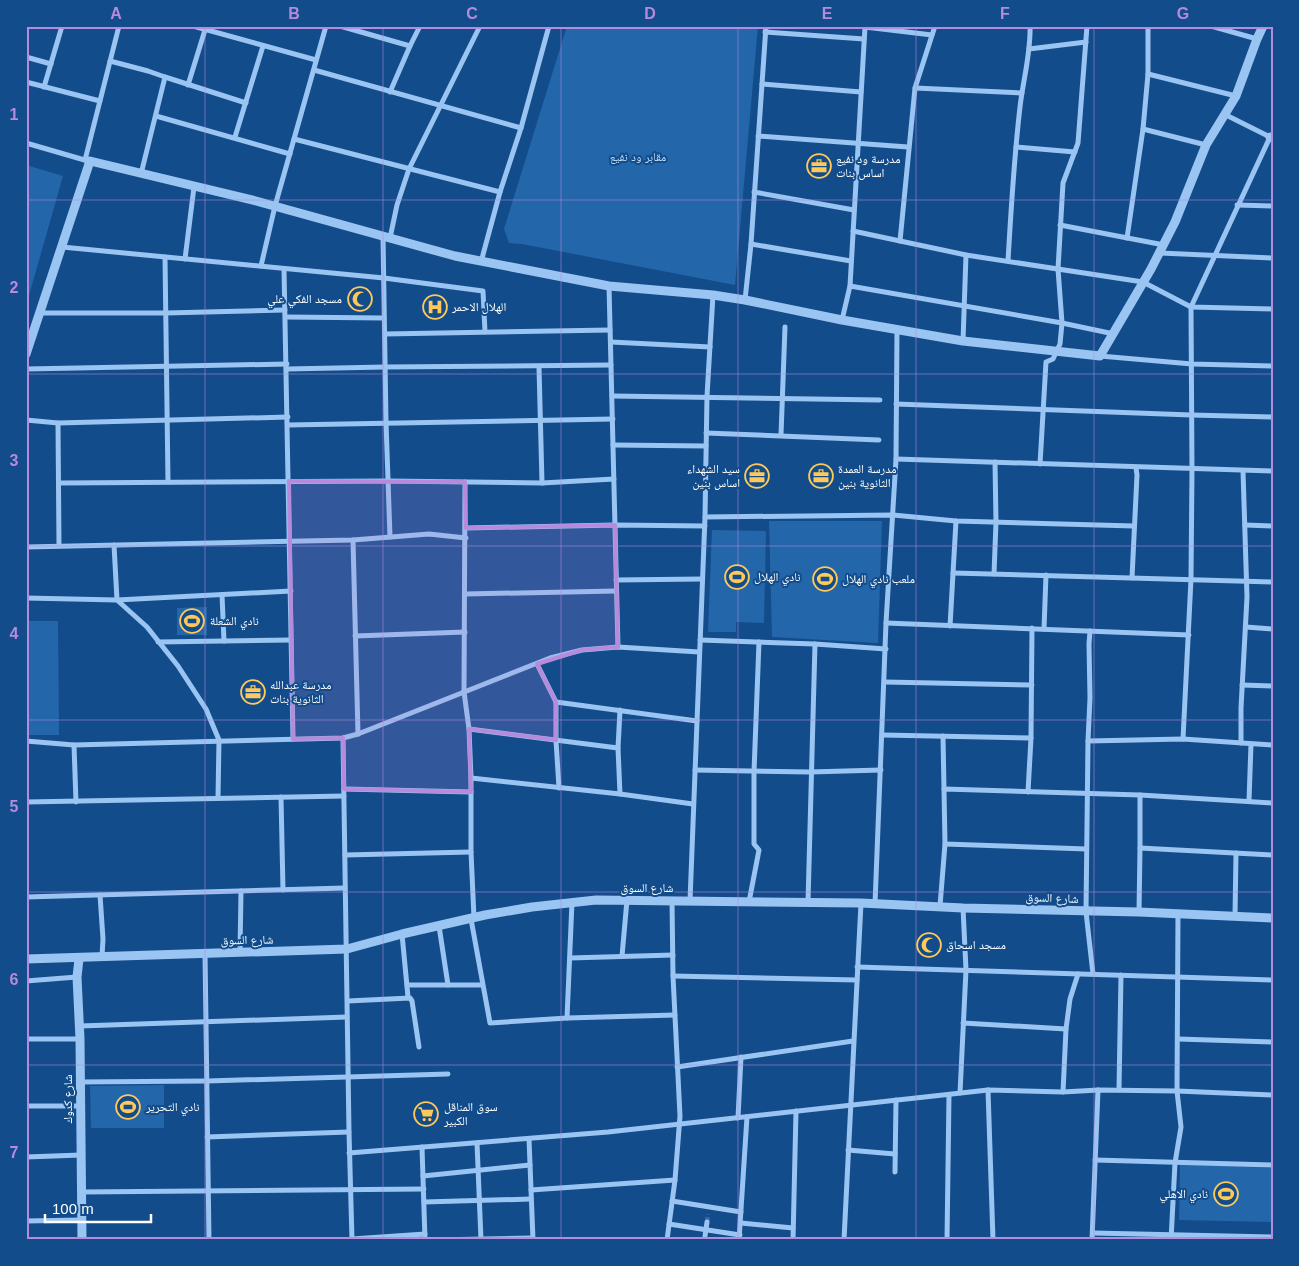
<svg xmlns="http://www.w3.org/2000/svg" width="1299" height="1266" font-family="Arial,'Noto Naskh Arabic',sans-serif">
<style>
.green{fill:#2466aa}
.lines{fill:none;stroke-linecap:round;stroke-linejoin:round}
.minor-tunnel{stroke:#36679c;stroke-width:5;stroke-dasharray:5 2.5;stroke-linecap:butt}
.minor{stroke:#9ac4f1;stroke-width:5}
.tertiary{stroke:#9ac4f1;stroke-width:9}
.marked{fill:#b68bdc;fill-opacity:0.2;stroke:#b68bdc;stroke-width:4;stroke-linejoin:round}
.grid{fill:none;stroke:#b68bdc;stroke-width:1;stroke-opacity:0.55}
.labels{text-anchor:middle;stroke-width:4;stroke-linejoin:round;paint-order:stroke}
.park-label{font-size:12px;fill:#c0defc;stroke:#124c8b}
.poi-label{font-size:12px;fill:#fff;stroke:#124c8b;text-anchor:start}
.street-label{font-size:12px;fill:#fff;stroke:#124c8b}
.neatline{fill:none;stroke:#b68bdc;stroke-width:2}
.grid-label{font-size:16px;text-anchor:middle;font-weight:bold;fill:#b68bdc}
</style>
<rect width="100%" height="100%" fill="#124c8b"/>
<!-- green -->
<g class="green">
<path d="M567 26H758L735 285 522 244 509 243 504 229Z"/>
<path d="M26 165 63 176 26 306Z"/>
<path d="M769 521H882L878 643 772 637Z"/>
<path d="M712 530 766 531 764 623 736 622V632H708Z"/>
<path d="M207 607V635H177V608Z"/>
<path d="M26 621H58L59 735H26Z"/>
<path d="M164 1085V1128H91L90 1086Z"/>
<path d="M1180 1164 1273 1168V1222L1179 1220Z"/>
</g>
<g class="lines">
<!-- minor-tunnel -->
<path class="minor-tunnel" d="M707 1222 708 1214"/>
<!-- minor -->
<g class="minor">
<path d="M193 26 316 60"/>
<path d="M340 26 410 46"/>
<path d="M1211 26 1257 39"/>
<path d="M765 32 864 39"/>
<path d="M1029 49 1086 42"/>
<path d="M26 57 51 64"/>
<path d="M110 61 148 71 165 77 141 174"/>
<path d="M314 70 521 128"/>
<path d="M1148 74 1236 96"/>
<path d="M165 77 246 103"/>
<path d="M26 82 100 101"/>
<path d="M762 84 861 92"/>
<path d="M188 85 205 30"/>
<path d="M44 87 62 26"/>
<path d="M915 88 1022 93"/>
<path d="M390 92 410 46 420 26"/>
<path d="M156 116 290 154"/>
<path d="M1143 129 1206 145"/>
<path d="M758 136 908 147"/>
<path d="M235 137 263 46"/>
<path d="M294 139 500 192"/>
<path d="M26 143 88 161"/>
<path d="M1016 147 1075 152"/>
<path d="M85 160 119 26"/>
<path d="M754 192 854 210"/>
<path d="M1237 205 1273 206"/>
<path d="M1060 225 1164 245"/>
<path d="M853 231 966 255 1143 282 1191 307 1273 309"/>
<path d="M383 236 386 422 390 537"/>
<path d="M390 238 397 205 409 169 480 26"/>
<path d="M1127 238 1143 129 1148 74V26"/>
<path d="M900 241 915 88 935 26"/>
<path d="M751 244 851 261"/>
<path d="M62 247 384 278 483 291 485 332"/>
<path d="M1160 253 1273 258"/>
<path d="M165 257 168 482"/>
<path d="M185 259 194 187"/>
<path d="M1008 261C1011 209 1014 158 1020 107 1023 80 1031 53 1030 26"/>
<path d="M481 262 500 192 521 128 549 26"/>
<path d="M261 266 275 206 326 26"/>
<path d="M284 269 293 739"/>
<path d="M609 286 618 647"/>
<path d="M850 286 1062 323 1114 334"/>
<path d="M745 300 751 244 766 26"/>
<path d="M39 313H166L285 310"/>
<path d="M286 317 384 318"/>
<path d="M842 320 850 286 865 27 932 35"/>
<path d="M385 334 610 330"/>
<path d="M963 341 966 255"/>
<path d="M611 342 710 347"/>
<path d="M1100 356 1192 364 1273 366"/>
<path d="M539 367 542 483"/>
<path d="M26 369 287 364"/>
<path d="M287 369 385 367 611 365"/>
<path d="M612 396 880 400"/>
<path d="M896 404 1191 415 1273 417"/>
<path d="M26 420 58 423 288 417"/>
<path d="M58 423 59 546"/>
<path d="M288 425 613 419"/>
<path d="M706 433 879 440"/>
<path d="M781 435 785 327"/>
<path d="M613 445 706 446"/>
<path d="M896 459 1273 471"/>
<path d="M1040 464 1046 362 1053 359 1060 344 1062 323 1058 269 1063 183 1078 143 1087 26"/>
<path d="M465 482 464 692 469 729 471 778V852L474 918"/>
<path d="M59 483 388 481 542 483 614 479"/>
<path d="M705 517 893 515 956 521 1134 526"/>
<path d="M1245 525 1273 526"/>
<path d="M466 528 615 525 705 526"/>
<path d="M353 540 358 734"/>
<path d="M114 545 117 600 147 627 178 666 206 709 219 740 218 798"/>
<path d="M26 547 353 540 429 534 466 538"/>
<path d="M953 573 1273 582"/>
<path d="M994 574 996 522 995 462"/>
<path d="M1132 578 1137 475 1136 468"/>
<path d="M616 580 702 579"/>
<path d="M465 594 616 591"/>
<path d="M222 595 224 641"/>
<path d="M26 598 117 600 291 591"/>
<path d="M886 623 1189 635"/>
<path d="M950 626 956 521"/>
<path d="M1246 627 1273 629"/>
<path d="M1044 629 1046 575"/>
<path d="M355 636 465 632"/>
<path d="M700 640 815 644 886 649"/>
<path d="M158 642 291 640"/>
<path d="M537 664 556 702V740L559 788"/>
<path d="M885 682 1032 685"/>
<path d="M1242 685 1273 686"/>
<path d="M556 702 697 721"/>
<path d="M620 710 618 748 620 794"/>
<path d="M469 729 618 748"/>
<path d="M883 735 1031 738"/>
<path d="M943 736 944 789"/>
<path d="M343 738 349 1132 352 1240"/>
<path d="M1183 739 1191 579 1192 470 1191 307 1270 137 1226 115"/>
<path d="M26 741 74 745 343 738 358 734 550 658 582 650 618 647 699 652"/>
<path d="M1088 741 1090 698 1089 644 1090 631"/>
<path d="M1241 743V708L1247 597 1243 471"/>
<path d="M74 745 76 802"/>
<path d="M695 770 810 772 881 770"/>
<path d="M471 778 620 794 693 804"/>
<path d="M344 789 471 792"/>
<path d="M1028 792 1031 738 1032 628"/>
<path d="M281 797 283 890"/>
<path d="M1249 801 1251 744"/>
<path d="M26 802 344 796"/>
<path d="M945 844 1086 849"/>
<path d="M1140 848V795"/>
<path d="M345 855 471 852"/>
<path d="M100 895 103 939 102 956"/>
<path d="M26 897 345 888"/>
<path d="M690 901 705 517 707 396 713 295"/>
<path d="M572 902 567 1018 675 1015"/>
<path d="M749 902 759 850 754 844V772L759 642"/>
<path d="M808 902 815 644"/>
<path d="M875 904 886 623 896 459 897 330"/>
<path d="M940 906 945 844 944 789 1140 795 1273 803"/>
<path d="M1139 912 1140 848 1273 855"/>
<path d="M1235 916 1236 853"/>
<path d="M471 919 490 1023 567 1018"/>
<path d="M439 926 448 985"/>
<path d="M402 934 408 997"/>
<path d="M240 952 241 891"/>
<path d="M205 953 209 1240"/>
<path d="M622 956 627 900"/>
<path d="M570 958 673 955"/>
<path d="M857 967 1273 980"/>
<path d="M1093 974 1086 912 1088 741 1183 739 1273 745"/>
<path d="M673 976 857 980"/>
<path d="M26 981 77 977"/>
<path d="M407 985H482"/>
<path d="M348 1001 410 998 412 1001 419 1047"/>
<path d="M963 1023 1066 1029"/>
<path d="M80 1026 347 1017"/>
<path d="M26 1039H80"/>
<path d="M1178 1039 1273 1042"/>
<path d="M677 1067 853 1041"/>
<path d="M80 1082 207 1081 448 1074"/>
<path d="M988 1090 993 1240"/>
<path d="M1119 1090 1121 975"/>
<path d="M1063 1092 1066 1029 1070 999 1078 974"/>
<path d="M960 1093 966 970 963 908"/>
<path d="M26 1106H80"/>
<path d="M738 1118 741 1057"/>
<path d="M207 1137 349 1132"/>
<path d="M529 1139 533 1240"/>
<path d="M477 1143 481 1240"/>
<path d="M422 1147 425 1240"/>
<path d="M848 1150 895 1154"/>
<path d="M349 1153 608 1132 988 1090 1063 1092 1098 1090 1177 1091 1273 1095"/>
<path d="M26 1157 81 1155"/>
<path d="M1095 1160 1273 1165"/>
<path d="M895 1172 896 1100"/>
<path d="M423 1176 530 1165"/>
<path d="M531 1190 675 1180"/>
<path d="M81 1192 424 1189"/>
<path d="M672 1201 741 1212"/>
<path d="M424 1202 531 1199"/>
<path d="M26 1221 82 1220"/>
<path d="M741 1223 793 1228"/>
<path d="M669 1224 740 1235"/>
<path d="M1093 1233 1273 1237"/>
<path d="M705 1236 707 1222"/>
<path d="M352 1239 425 1234"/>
<path d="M433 1240 533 1238"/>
<path d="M667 1240 675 1180 680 1116 673 976 672 901"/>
<path d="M739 1240 747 1117"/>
<path d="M793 1240 796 1111"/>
<path d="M844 1240 861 903"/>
<path d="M947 1240 949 1095"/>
<path d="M1092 1240 1098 1090"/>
<path d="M1171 1240 1175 1163 1181 1127 1177 1091 1178 914"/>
</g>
<!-- tertiary -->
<g class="tertiary">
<path d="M1270 137 1273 138"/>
<path d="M26 354 90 161 256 201 455 256 609 286 713 295 745 300 842 320 963 341 1100 356 1151 269 1175 222 1206 145 1236 96 1257 39 1263 26"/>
<path d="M26 959 347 949 402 934 485 915 532 907 596 900 861 903 963 908 1139 912 1273 918"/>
<path d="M79 959 77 977 80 1039 82 1240"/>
</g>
</g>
<!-- marked area -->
<path class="marked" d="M289 481 465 482 466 528 615 525 618 647 582 650 537 664 556 702V740L469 729 471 792 344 789 343 738 293 739Z"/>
<!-- grid -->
<path class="grid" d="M205 26V1240M383 26V1240M561 26V1240M738 26V1240M916 26V1240M1094 26V1240M26 200H1273M26 374H1273M26 546H1273M26 720H1273M26 892H1273M26 1065H1273"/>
<!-- icons -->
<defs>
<g id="office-ring" transform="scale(1.25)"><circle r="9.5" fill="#124c8b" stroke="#ffc959" stroke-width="1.5"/><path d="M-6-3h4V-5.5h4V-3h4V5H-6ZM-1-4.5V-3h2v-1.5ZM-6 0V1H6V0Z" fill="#ffc959"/></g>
<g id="mosque-ring" transform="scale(1.25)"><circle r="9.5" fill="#124c8b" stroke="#ffc959" stroke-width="1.5"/><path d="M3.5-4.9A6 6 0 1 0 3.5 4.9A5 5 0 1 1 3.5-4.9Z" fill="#ffc959"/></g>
<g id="hospital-ring" transform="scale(1.25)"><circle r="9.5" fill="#124c8b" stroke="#ffc959" stroke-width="1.5"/><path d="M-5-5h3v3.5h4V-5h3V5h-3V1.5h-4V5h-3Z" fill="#ffc959"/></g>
<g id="stadium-ring" transform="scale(1.25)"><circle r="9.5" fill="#124c8b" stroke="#ffc959" stroke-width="1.5"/><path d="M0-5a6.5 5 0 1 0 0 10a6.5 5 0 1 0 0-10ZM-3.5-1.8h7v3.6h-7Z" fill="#ffc959"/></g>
<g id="supermarket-ring" transform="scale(1.25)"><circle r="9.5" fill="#124c8b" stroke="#ffc959" stroke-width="1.5"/><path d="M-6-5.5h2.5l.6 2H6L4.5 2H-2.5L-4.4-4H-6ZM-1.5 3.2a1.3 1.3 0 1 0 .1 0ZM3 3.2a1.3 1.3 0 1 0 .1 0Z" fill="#ffc959"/></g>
</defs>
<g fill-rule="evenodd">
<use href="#office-ring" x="819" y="166"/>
<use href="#mosque-ring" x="360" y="299"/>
<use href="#hospital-ring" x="435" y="307"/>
<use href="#office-ring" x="757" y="476"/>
<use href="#office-ring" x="821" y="476"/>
<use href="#stadium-ring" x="737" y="577"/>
<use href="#stadium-ring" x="825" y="579"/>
<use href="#stadium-ring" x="192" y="621"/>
<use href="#office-ring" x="253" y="692"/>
<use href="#mosque-ring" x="929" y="945"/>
<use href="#stadium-ring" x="128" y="1107"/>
<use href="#supermarket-ring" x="426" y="1114"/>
<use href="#stadium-ring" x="1226" y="1194"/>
</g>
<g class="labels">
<!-- park labels -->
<g class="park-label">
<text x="638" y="161">مقابر ود نفيع</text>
</g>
<!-- poi labels -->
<g class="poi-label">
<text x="836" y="163">مدرسة ود نفيع<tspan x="836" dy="14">اساس بنات</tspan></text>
<text x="342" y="303" text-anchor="end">مسجد الفكي علي</text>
<text x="452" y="311">الهلال الاحمر</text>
<text x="740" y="473" text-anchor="end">سيد الشهداء<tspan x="740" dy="14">اساس بنين</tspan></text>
<text x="838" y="473">مدرسة العمدة<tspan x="838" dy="14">الثانوية بنين</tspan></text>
<text x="754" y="581">نادي الهلال</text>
<text x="842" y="583">ملعب نادي الهلال</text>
<text x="210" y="625">نادي الشعلة</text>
<text x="270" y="689">مدرسة عبدالله<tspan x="270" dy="14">الثانوية بنات</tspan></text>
<text x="946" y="949">مسجد اسحاق</text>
<text x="146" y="1111">نادي التحرير</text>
<text x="444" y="1111">سوق المناقل<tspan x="444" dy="14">الكبير</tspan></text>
<text x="1208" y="1198" text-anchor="end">نادي الاهلي</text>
</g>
<!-- street labels -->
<g class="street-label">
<text x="647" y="892">شارع السوق</text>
<text transform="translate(1052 898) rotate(2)" y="4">شارع السوق</text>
<text transform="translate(247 940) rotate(-1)" y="4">شارع السوق</text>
<text transform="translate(68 1099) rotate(-90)" y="4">شارع كدوك</text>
</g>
</g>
<!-- border -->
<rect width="1299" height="1266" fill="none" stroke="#124c8b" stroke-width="55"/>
<!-- scale -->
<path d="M45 1214v8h106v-8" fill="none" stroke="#ffffff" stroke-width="2.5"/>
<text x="52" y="1214" font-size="15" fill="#ffffff" stroke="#124c8b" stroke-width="4" paint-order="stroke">100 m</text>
<rect x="28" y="28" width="1244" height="1210" class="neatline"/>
<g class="grid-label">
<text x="116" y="19">A</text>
<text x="294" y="19">B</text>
<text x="472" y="19">C</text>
<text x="650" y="19">D</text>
<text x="827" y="19">E</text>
<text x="1005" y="19">F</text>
<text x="1183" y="19">G</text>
<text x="14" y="120">1</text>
<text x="14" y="293">2</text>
<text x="14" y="466">3</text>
<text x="14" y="639">4</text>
<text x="14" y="812">5</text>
<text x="14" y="985">6</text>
<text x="14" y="1158">7</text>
</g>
</svg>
